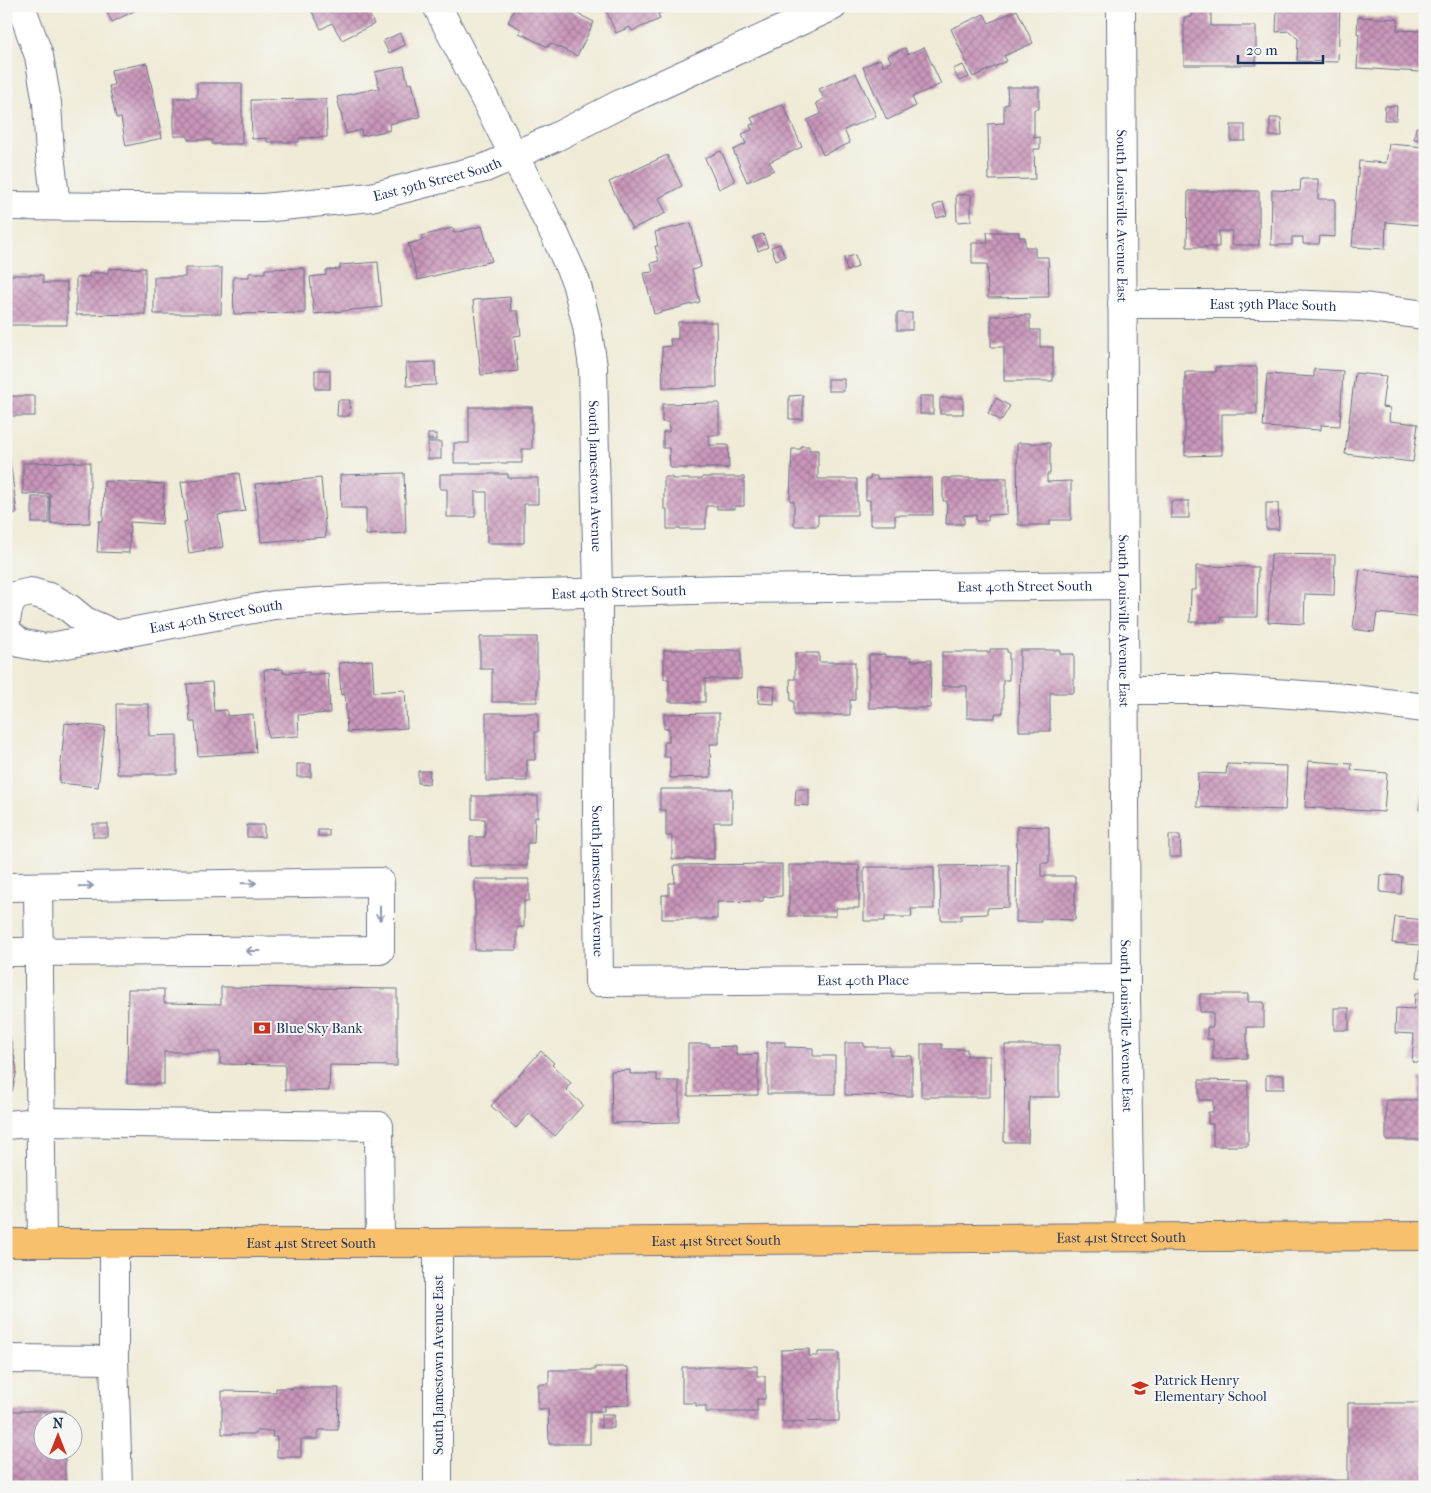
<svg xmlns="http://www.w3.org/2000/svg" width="1431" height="1493" font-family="'IM FELL French Canon',serif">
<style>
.building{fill:url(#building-cross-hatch)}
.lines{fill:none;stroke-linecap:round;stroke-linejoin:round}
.minor-casing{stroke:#667188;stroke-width:30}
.major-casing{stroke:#667188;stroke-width:30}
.minor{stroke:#fff;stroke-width:28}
.major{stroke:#f8bf6c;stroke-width:28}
.oneway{stroke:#8d97ae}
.labels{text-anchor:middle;stroke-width:4;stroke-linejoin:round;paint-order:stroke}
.street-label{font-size:14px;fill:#1b2f5e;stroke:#f6f6f2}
.poi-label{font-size:14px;fill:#1b2f5e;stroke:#f6f6f2;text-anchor:start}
</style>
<defs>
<pattern id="building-cross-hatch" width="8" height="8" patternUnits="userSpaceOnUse" patternTransform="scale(1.25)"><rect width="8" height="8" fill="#c995b9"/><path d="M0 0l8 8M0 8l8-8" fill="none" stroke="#a27a9a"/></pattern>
</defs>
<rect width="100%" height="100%" fill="#f6f6f2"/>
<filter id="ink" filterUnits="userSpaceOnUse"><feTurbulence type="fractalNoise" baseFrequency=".02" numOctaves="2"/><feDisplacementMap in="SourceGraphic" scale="10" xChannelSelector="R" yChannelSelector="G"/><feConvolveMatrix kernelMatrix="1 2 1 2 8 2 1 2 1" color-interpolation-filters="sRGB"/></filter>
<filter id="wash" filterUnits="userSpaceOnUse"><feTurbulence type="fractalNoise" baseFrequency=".0096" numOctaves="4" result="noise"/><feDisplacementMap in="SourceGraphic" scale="20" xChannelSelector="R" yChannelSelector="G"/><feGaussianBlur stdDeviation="1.12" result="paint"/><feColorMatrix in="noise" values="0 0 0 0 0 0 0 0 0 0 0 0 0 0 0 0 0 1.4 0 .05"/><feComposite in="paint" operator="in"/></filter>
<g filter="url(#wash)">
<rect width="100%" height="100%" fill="#f0ebd7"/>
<g id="blocks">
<!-- building -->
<g class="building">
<path d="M104 6H144L112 22Z"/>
<path d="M309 6H365L374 24 342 40 332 23 321 29Z"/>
<path d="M516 6H562L594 22 577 56 550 43 548 47 519 33 521 29 508 22Z"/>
<path d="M604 6H675L658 14 660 19 632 31 630 27 616 33Z"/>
<path d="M1192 6H1211V26H1256V65H1184V17H1192Z"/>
<path d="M1277 6H1340L1338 62 1297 61 1298 39 1289 31 1276 32Z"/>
<path d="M1017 10 1033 43 1004 56 1007 61 973 77 951 29 984 14 989 23Z"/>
<path d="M1358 17 1398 19 1397 30 1422 31 1420 72 1357 68 1359 34H1357Z"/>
<path d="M400 33 405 45 389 53 383 41Z"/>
<path d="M924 47 941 84 912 97 916 106 887 120 863 67 880 59 883 66 891 62 888 55 905 48 908 54Z"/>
<path d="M147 63 162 138 126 146 121 118H116L109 86 114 85 111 70Z"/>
<path d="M963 65 969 77 959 81 953 69Z"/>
<path d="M404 66 408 84 412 83 420 117 389 124 390 130 362 136 361 130 346 134 337 97 379 88 375 72Z"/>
<path d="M856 73 876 116 844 130 850 143 823 155 807 120 821 114 816 103 824 99 819 89Z"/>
<path d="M197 83H242V144H212V140H188V136H174V98H197Z"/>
<path d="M1007 87H1039V109H1034V138L1040 137V149H1034L1035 179 989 180 988 124 1004 123V105L1008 104Z"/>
<path d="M326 99 327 137 299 138V142H267V138L252 139 251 100Z"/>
<path d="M783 104 802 147 769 162 774 170 747 182 733 150 746 144 742 134 752 130 750 125 754 124 751 118Z"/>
<path d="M1385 106H1397L1396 120H1384Z"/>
<path d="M1270 118H1281L1282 136H1270Z"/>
<rect x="1231" y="125" width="14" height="16"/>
<path d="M1416 127 1425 128V140L1414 139Z"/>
<path d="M1389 144 1425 147V187L1420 225 1386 222 1385 249 1352 247 1359 161 1386 163Z"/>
<path d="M721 151 735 181 719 189 705 158Z"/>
<path d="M667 155 682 186 659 198 666 213 632 229 609 182Z"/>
<path d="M1301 179H1318V199H1335V237L1320 236 1319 244H1303V237H1292V245H1271L1272 190 1300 191Z"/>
<path d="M1188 191H1259V245H1232V231H1219V247H1187Z"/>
<path d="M971 194V221L957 222 956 195Z"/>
<path d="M943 202 947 215 937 218 933 206Z"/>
<path d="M691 223 701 267 692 270 700 302 654 314 644 273 653 272 651 263 659 261 655 246H658L655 232Z"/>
<path d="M482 226 492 261 418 280 408 244 423 240 421 236 453 228 454 233Z"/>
<path d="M987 232H1019V237H1025V247H1035V257H1048L1049 297 988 298 987 264H972V243H988Z"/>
<path d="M763 234 768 247 758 251 753 237Z"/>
<path d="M780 244 785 257 776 260 771 247Z"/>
<path d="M855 255 858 267 847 271 844 258Z"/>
<path d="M378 262 382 307 314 314 310 277 326 275V270L340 269V265Z"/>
<path d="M145 268V314L76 315V278L89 277V273H108V269Z"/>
<path d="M185 268H222L221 314H154V277H185Z"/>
<path d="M305 268V313L234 314 233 277H249V273H265V269Z"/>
<path d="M6 275H43V283H67V325H6Z"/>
<path d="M510 297 511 311H518L521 335 514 336 518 371 481 375 473 300Z"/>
<rect x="897" y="313" width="15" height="17"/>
<path d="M1030 315V330H1040V347H1053V381H1004V347H991V316Z"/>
<path d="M678 322H716L717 387 663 388 662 347 671 346 670 339H678Z"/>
<path d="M435 362 436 385 407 386 406 363Z"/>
<path d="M1216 367H1257V414H1222V455L1185 456V372H1216Z"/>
<path d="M1314 369 1343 371 1340 426 1321 425V430L1263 427 1267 374 1314 377Z"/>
<rect x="315" y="370" width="15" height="19"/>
<path d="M1355 373 1386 376 1382 407 1390 408 1389 421 1418 424 1413 462 1345 454Z"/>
<rect x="828" y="379" width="16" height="12"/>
<path d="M803 395V419H789V396Z"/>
<rect x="10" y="396" width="25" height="20"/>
<rect x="920" y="396" width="13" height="18"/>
<rect x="940" y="398" width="23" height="16"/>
<path d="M996 398 1010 406 1001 421 988 413Z"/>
<path d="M338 400H350L349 416H337Z"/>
<path d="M719 403V435H709V445H728L729 468H670L669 448H663V432H669V422H662V404Z"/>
<path d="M469 407H532V449H522V463H454V443H469Z"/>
<rect x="428" y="434" width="8" height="6"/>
<rect x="428" y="442" width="13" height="17"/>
<path d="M1017 443H1050V474H1047V482L1071 481V520H1050V525H1018Z"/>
<path d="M801 446H809V450H818V479H857V515H818V526H794V501H790L792 449H801Z"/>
<path d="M9 452 17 513 6 514V453Z"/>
<path d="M90 462V523L51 524 50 494H23V463Z"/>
<path d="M239 473 245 511 218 515 223 547 189 553 184 522 187 521 181 482Z"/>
<path d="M404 473 406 533 366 535V508H341L340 475Z"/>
<path d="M440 474H508V478H538V504H524V543H487V492H475V517H447V489H440Z"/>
<path d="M870 476H877V479L932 478 933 515H895V525H870V500H866V479H870Z"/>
<path d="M664 477H672V479H702V477H744V506H735V509H717V506H706V529H667V509H664Z"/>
<path d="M321 478 326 537 261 542 255 484Z"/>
<path d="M943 478H1007V514L988 515V521H976V515H964V524H946L947 501H943Z"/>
<path d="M104 481 164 484 162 524 130 522 129 553 97 552 99 521H103Z"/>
<rect x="32" y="497" width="17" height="26"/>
<rect x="1171" y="501" width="18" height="17"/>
<path d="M1266 503H1278L1279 529H1266Z"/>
<path d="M1271 554 1335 555 1334 595 1305 594 1304 624 1268 622Z"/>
<path d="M1196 566 1258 567 1257 617H1221V622H1190L1191 590H1196Z"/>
<path d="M1360 569 1425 577V618L1377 613 1374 632 1353 629Z"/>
<path d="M480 637H537V702H492V669H480Z"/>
<path d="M990 649H1007V652H1009V680H1003V713H995V718H967V686H942V652H990Z"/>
<path d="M664 650H741V679H705V702H669V679H664Z"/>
<path d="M1020 650H1060V654H1074V693H1050V731H1019Z"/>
<path d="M795 653H819V662H855V700H850V715H794V701H791L790 679H795Z"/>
<path d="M885 654V657H911V661L931 660 930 708H869V655Z"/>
<path d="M372 660 374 692 405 690 407 728 347 732 345 694 341 695 339 663Z"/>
<path d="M283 669V673L309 672V675L328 673 330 713 298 715 299 736 268 738 264 670Z"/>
<path d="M212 682 214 711 227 710V716L253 714 256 752 198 756 195 722H190L187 684Z"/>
<path d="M759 686 775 687 774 704 758 703Z"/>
<path d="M116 704H149V736L177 735V774H117Z"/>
<path d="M486 713H538V732H535V760H527V781H486Z"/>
<path d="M719 713V744H710L711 777 670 778V757H664V742H669V728L664 729V714Z"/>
<path d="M65 723 105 727 98 787 59 783Z"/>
<path d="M1308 761 1352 764 1351 770 1387 773 1384 812 1305 807Z"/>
<rect x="297" y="764" width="14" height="13"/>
<path d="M1227 764 1287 766 1285 810 1197 807 1198 773 1226 774Z"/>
<path d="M418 771H430L429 784 418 783Z"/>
<path d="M1424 781H1425V811L1419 810Z"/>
<path d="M660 789H732V822H714V859H672V836H666V810H660Z"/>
<path d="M796 789H809V806L795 805Z"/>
<path d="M472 796H538V817H535L534 843H527V866H470V837H485V819H472Z"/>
<rect x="93" y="824" width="15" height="13"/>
<rect x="247" y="825" width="17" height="12"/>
<path d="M1017 826 1049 827V863H1041V876H1075V920L1041 919V922H1016Z"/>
<rect x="318" y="830" width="11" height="6"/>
<path d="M1169 835H1180L1181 857H1169Z"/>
<path d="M782 864V896L763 897V901L717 902V919H662V895H669V883H675L674 865Z"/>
<path d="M789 865H859V908H836V916H789Z"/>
<path d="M1009 865V907L987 908V914L961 915V920H941L940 866Z"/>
<path d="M864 867H934V909H911L912 917H885V921H864Z"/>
<path d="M1381 875 1402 876 1401 894 1380 892Z"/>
<path d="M475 879H529V901H524V927H517V950H475Z"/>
<path d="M1395 917 1425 920V978L1417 977 1420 945 1392 943Z"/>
<path d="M221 987 397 989V1066L330 1065 329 1091 285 1090V1065L220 1064V1052H164V1084H127L128 989H164V1003L221 1004Z"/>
<path d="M1415 993H1425V1063L1412 1062 1414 1034 1395 1033 1396 1008 1414 1009Z"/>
<path d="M1200 994H1248V1002H1264V1027H1247V1058L1213 1059V1039H1207V1027H1213V1012H1200Z"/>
<rect x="1334" y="1008" width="15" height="22"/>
<path d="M10 1037 17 1070 12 1092 6 1091V1038Z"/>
<path d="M767 1042H785V1047L813 1048V1056H835V1094H767Z"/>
<path d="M845 1043H864V1047H890V1055L912 1056V1096L845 1095Z"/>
<path d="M688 1044H709V1047L736 1046V1055L758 1054V1095L688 1096Z"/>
<path d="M921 1044H942V1049H967V1056H990V1097H921Z"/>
<path d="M1005 1045H1059V1097H1029L1028 1142H1004Z"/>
<path d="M541 1051 554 1063 552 1065 571 1083 566 1089 583 1105 555 1136 529 1113 516 1128 491 1106Z"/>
<path d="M630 1070V1074H657V1081H679V1122L612 1123 611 1071Z"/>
<rect x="1266" y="1075" width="18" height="14"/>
<path d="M1419 1078H1425V1140H1386V1100H1419Z"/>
<path d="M1199 1080 1248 1081V1146H1213V1124H1208V1112H1213V1100H1199Z"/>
<path d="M809 1349V1356H818V1352H839V1421L782 1422 781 1350Z"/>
<path d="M710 1366H757V1376H765V1399H757V1412H706V1406H696V1403H682V1367H710Z"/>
<path d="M595 1367H628L629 1405 604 1406V1411H590V1444H549L548 1409H538V1384H549V1370H595Z"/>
<path d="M276 1388H339L338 1430H318V1439H301V1457H277V1437H272L273 1431H256V1434H222V1391L276 1392Z"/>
<path d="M1348 1403H1425V1487H1095V1481L1348 1480Z"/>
<path d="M6 1411H65V1420H42V1450H65V1487H6Z"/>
<rect x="601" y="1415" width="13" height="13"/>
</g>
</g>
</g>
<g filter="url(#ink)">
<use href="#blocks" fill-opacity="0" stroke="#667188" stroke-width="1"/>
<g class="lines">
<!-- minor casing -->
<g class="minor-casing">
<g id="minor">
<path d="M21 6 39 56 47 103 50 155 56 205"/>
<path id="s1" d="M437 6 555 235 576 282 587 326 593 367 598 593 597 806 599 982 1126 978"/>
<path id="s2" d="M1121 6 1126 999 1130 1237"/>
<path id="s3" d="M6 206 263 208 371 197 485 168 556 137 624 102 833 6"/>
<path id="s4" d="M1122 304H1284L1362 307 1425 315"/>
<path d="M6 621 8 609 14 596 31 592 52 598 69 608 85 621 117 635"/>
<path id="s5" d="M6 631 20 643 45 648 274 605 359 599 728 589 1124 585"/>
<path d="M1125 690H1231L1346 698 1425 708"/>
<path d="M6 887 380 882V950L6 952"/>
<path d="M38 887 42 1243"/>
<path d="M6 1125 40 1122 379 1126 380 1243"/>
<path d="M114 1243V1360L118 1487"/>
<path d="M438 1243V1487"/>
<path d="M6 1359 114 1360"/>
</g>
</g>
<!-- major casing -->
<g class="major-casing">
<g id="major">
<path id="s6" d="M6 1243H438L974 1238 1425 1236"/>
</g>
</g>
<!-- minor -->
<use href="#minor" class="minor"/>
<!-- major -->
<use href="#major" class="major"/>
</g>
<!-- one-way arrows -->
<defs><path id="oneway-shaft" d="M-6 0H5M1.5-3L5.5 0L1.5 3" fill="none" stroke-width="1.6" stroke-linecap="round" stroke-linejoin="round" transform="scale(1.25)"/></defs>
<g class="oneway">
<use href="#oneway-shaft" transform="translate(249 883) rotate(-1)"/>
<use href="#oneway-shaft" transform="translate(86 886) rotate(-1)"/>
<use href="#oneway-shaft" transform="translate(380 913) rotate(90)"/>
<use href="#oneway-shaft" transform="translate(253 951) rotate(180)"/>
</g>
</g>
<!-- icons -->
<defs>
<g id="bank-bare" transform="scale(1.35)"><path d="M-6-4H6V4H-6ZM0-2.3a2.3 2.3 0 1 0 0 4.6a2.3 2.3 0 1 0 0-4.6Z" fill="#c8321e" stroke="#f6f6f2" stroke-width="2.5" paint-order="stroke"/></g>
<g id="school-bare" transform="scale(1.35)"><path d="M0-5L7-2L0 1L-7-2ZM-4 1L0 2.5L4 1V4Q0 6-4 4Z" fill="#c8321e" stroke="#f6f6f2" stroke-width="2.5" paint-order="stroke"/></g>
</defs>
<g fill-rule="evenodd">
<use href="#bank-bare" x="262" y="1028"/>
<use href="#school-bare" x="1140" y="1388"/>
</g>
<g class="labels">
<!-- street labels -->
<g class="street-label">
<text dy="5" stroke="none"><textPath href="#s3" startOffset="434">East 39th Street South</textPath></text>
<text dy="5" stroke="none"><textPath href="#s2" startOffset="210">South Louisville Avenue East</textPath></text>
<text dy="5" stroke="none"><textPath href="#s4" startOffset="151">East 39th Place South</textPath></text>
<text dy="5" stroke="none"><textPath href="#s1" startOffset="505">South Jamestown Avenue</textPath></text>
<text dy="5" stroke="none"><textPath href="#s5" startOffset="1028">East 40th Street South</textPath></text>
<text dy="5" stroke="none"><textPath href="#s5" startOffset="622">East 40th Street South</textPath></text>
<text dy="5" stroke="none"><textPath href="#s5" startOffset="218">East 40th Street South</textPath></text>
<text dy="5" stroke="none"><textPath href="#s2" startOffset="615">South Louisville Avenue East</textPath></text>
<text dy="5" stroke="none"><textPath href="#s1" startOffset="910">South Jamestown Avenue</textPath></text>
<text dy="5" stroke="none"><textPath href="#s1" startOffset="1275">East 40th Place</textPath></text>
<text dy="5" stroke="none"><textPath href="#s2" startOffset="1020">South Louisville Avenue East</textPath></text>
<text dy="5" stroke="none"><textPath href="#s6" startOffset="1115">East 41st Street South</textPath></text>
<text dy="5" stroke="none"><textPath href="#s6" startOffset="710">East 41st Street South</textPath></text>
<text dy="5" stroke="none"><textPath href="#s6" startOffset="305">East 41st Street South</textPath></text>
<text transform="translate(438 1365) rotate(-90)" y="5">South Jamestown Avenue East</text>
</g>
<!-- poi labels -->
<g class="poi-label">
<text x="276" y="1033">Blue Sky Bank</text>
<text x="1154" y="1385">Patrick Henry<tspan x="1154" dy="16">Elementary School</tspan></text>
</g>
</g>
<!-- margin -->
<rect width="1431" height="1493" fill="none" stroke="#f6f6f2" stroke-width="25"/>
<!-- north arrow -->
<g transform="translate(58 1436)"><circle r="24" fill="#f6f6f2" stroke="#9ea6b7"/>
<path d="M0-4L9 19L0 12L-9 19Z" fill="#c8321e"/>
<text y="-8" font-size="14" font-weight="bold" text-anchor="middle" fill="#1b2f5e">N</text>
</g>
<!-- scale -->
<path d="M1238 55v8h85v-8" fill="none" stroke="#1b2f5e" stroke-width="2.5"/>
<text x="1246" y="55" font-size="15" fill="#1b2f5e" stroke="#f6f6f2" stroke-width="4" paint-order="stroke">20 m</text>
</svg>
